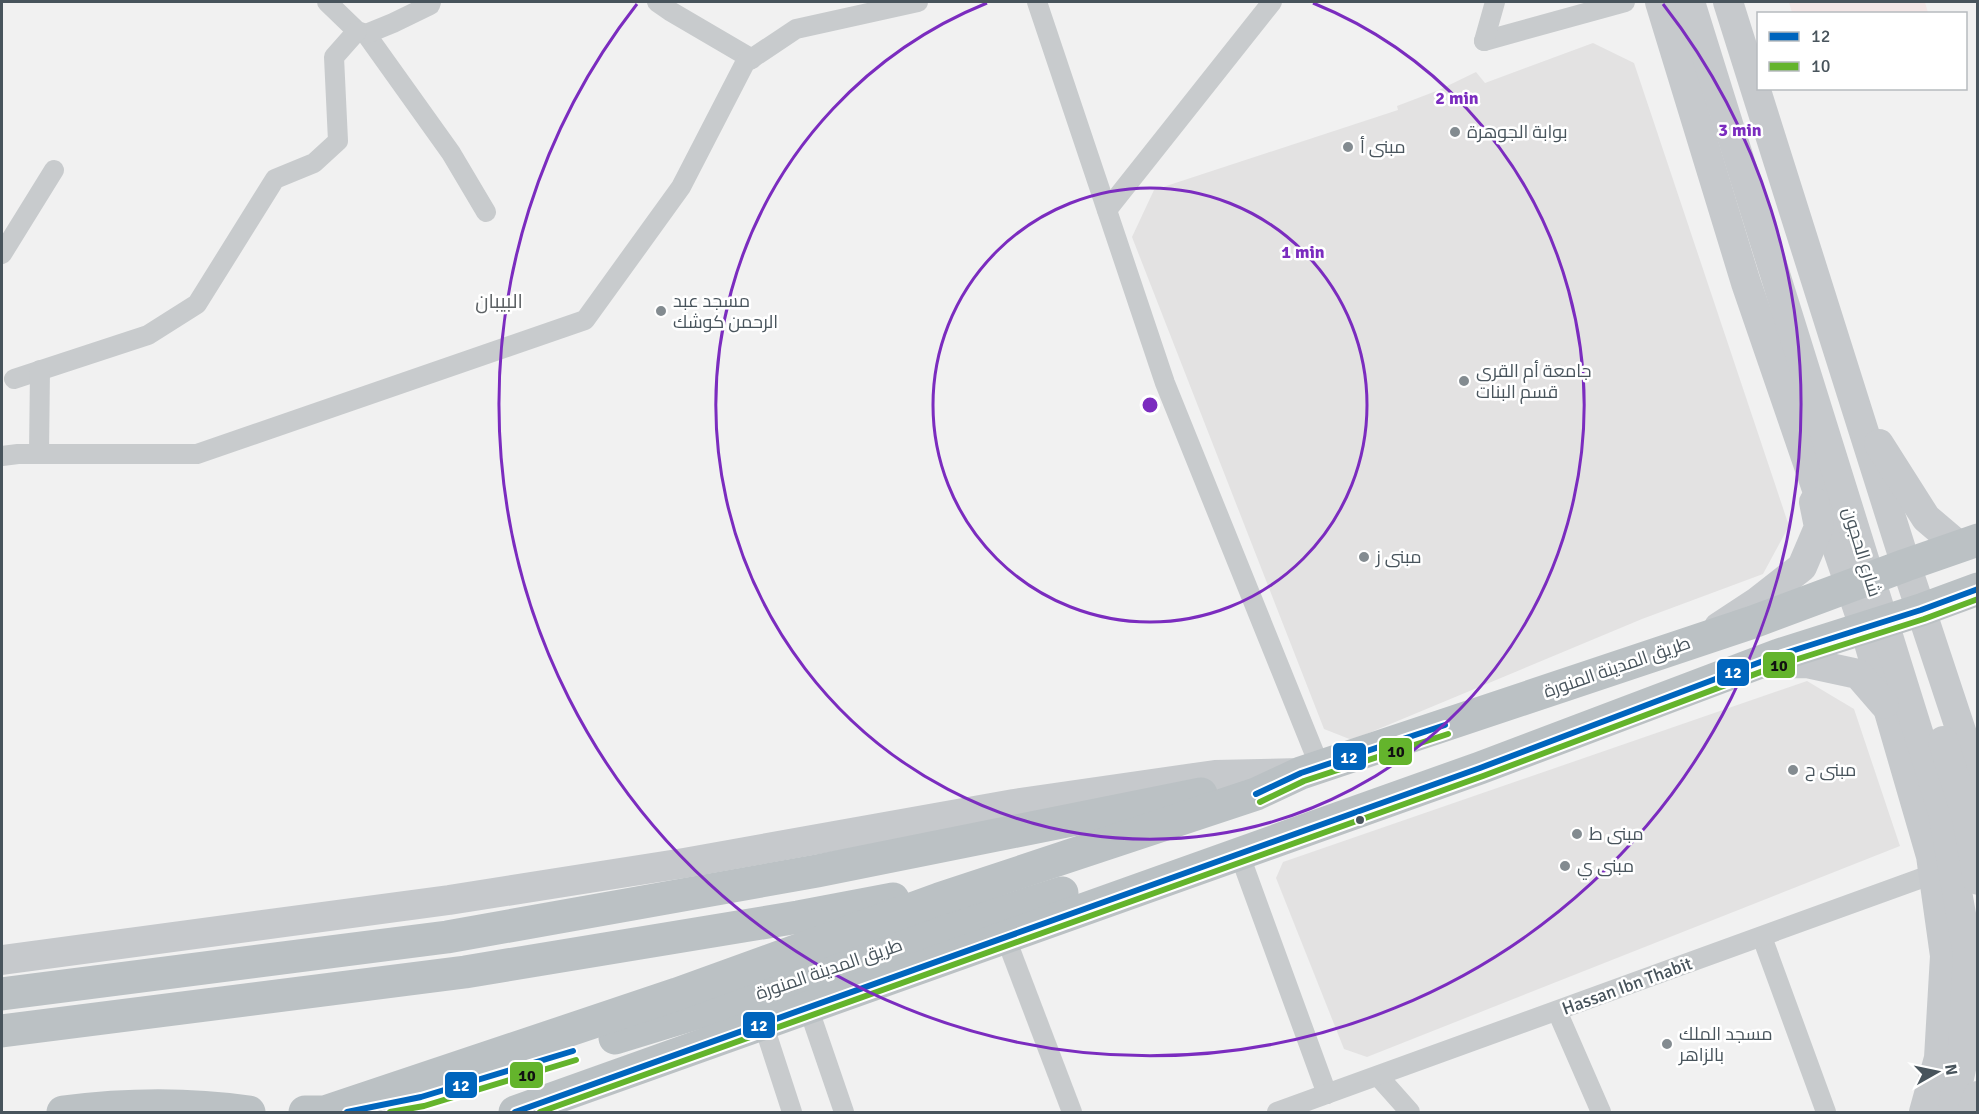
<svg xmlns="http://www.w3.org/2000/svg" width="1979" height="1114" font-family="Signika,Cairo,sans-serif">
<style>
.education{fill:#e3e2e2}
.medical{fill:#f3e6e6}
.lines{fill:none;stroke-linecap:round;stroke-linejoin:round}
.street{stroke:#c8cbcd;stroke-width:20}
.primary{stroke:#c6c9cc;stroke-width:30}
.highway{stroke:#bbc1c4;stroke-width:33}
.bus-1-casing{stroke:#fff;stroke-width:10}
.bus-2-casing{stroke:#fff;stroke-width:10}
.bus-1{stroke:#0065bd;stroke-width:6}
.bus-2{stroke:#64b42c;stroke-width:6}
.ring{fill:none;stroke:#7b2cbf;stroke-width:3}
.poi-dot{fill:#838b90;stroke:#fff;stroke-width:2}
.bus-dot{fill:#48545c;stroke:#fff;stroke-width:2}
.labels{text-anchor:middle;stroke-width:5;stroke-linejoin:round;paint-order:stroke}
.poi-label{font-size:18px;fill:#48545c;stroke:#fff;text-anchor:start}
.street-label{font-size:18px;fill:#48545c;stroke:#fff}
.neighbourhood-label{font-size:20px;fill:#5c6164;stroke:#fff}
.centre{fill:#7b2cbf;stroke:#fff;stroke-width:3}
.ring-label{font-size:18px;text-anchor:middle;font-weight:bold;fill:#7b2cbf;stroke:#fff;stroke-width:5;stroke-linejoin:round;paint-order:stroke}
.line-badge{stroke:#fff;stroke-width:2}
.badge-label{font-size:16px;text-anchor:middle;font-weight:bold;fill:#fff}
.pale-badge-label{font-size:16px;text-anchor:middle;font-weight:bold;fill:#111}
</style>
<rect width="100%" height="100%" fill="#f1f1f1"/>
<!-- education -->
<g class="education">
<path d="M1593 43 1634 63 1789 526 1763 574 1642 619 1352 740 1324 729 1132 237 1154 190 1398 110 1397 106 1439 90 1476 72 1485 83Z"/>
<path d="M1807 681 1854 709 1900 846 1367 1057 1344 1049 1276 878 1283 862Z"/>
</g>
<!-- medical -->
<path class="medical" d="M1789 2H1925L1928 13H1792Z"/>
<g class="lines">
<!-- street -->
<g class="street">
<path d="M327 2 357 31 366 34 451 153 486 212"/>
<path d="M657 2 670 11 752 59"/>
<path d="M1037 2 1165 383 1320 767"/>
<path d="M366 34 393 23 430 5 431 2"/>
<path d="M1484 41 1625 2"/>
<path d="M1484 41 1495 2"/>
<path d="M1107 210 1272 2"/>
<path d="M2 254 54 170"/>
<path d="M14 379 148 335 197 304 275 179 314 163 338 141 334 57 357 31"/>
<path d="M39 454 40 370"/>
<path d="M2 456 18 454H197L585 320 681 187 745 63 796 29 918 2"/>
<path d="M1239 853 1327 1094"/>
<path d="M1005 936 1072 1112"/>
<path d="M1762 937 1826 1112"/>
<path d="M808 1007 844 1112"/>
<path d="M1557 1011 1601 1112"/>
<path d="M763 1023 792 1112"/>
<path d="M1378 1076 1410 1112"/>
<path d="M1277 1112 1944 870"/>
</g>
<!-- primary -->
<g class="primary">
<path d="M1660 2 1746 283 1865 629 1931 856 1945 956 1939 1058 1924 1112"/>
<path d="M1690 2 1943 812 1968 954 1962 1064 1952 1112"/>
<path d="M1728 2 1906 565 1978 782"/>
<path d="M1879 444 1926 518 1960 547"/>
<path d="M1719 627 1757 602 1802 567 1819 527 1814 502"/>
<path d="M1767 664 1807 663 1858 674 1884 704"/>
<path d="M1943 741 1967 818 1978 880"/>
<path d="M2 960 449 900 684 863 1014 804 1215 775 1301 773"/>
<path d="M1972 1112 1978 1096"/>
</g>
<!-- highway -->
<g class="highway">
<path d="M2 994 447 937 817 871 1201 794"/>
<path d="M2 1031 465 972 798 917 893 899"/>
<path d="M615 1038 726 1004 836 965 1062 893"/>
<path d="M63 1112C125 1104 187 1103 249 1112"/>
<path d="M305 1112H325L677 994 939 899 1256 794 1301 773 1753 622 1906 565 1978 540"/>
<path d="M515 1112 1480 768 1779 655 1921 610 1978 589"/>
</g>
<!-- bus-1 casing -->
<g class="bus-1-casing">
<g id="bus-1">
<path d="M1256 794 1301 773 1445 725"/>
<path d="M347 1112 421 1097 573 1051"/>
<path d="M515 1112 1480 768 1779 655 1921 610 1978 589"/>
</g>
</g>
<!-- bus-2 casing -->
<g class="bus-2-casing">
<g id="bus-2">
<path d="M1260 802 1304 781 1448 734"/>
<path d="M390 1112 424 1106 576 1060"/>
<path d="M540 1112 1483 776 1782 664 1924 619 1978 599"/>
</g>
</g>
<!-- bus-1 -->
<use href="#bus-1" class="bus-1"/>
<!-- bus-2 -->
<use href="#bus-2" class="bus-2"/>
</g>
<!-- distance rings -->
<g class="ring">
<circle cx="1150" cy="405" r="217"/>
<path d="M1313 3A434 434 0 1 1 987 3"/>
<path d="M1663 4A651 651 0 1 1 637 4"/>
</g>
<!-- markers -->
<g class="poi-dot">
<circle cx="1455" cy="132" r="6"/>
<circle cx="1348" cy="147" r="6"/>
<circle cx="661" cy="311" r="6"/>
<circle cx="1464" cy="381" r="6"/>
<circle cx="1364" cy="557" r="6"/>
<circle cx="1793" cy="770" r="6"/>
<circle cx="1577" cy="834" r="6"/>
<circle cx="1565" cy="866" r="6"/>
<circle cx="1667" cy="1044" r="6"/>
</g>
<circle class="bus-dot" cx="1360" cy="820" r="5"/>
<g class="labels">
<!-- poi labels -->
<g class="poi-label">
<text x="1467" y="138">بوابة الجوهرة</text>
<text x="1360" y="153">مبنى أ</text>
<text x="673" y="307">مسجد عبد<tspan x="673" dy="21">الرحمن كوشك</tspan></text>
<text x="1476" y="377">جامعة أم القرى<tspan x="1476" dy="21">قسم البنات</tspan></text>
<text x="1376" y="563">مبنى ز</text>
<text x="1805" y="776">مبنى ح</text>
<text x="1589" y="840">مبنى ط</text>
<text x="1577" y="872">مبنى ي</text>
<text x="1679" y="1040">مسجد الملك<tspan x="1679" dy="21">بالزاهر</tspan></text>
</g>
<!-- street labels -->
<g class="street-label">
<text transform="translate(1862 552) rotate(73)" y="6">شارع الحجون</text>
<text transform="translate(1617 667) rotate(-19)" y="6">طريق المدينة المنورة</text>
<text transform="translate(829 969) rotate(-19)" y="6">طريق المدينة المنورة</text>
<text transform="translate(1627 986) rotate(-20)" y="6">Hassan Ibn Thabit</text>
</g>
<!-- neighbourhood labels -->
<g class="neighbourhood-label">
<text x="499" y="308">البيبان</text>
</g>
</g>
<circle cx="1150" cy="405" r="9" class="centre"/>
<g class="ring-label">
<text x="1457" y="104">2 min</text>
<text x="1740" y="136">3 min</text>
<text x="1303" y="258">1 min</text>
</g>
<g class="line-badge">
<rect x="1762" y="651" width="34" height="28" rx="6" fill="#64b42c"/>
<rect x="1716" y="658" width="34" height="29" rx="6" fill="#0065bd"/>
<rect x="1378" y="737" width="35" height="29" rx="6" fill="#64b42c"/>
<rect x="1332" y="742" width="35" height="29" rx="6" fill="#0065bd"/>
<rect x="742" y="1011" width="34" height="28" rx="6" fill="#0065bd"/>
<rect x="509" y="1061" width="35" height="28" rx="6" fill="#64b42c"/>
<rect x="444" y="1071" width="34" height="28" rx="6" fill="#0065bd"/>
</g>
<g class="badge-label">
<text x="1733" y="678">12</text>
<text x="1349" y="763">12</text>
<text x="759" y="1031">12</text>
<text x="461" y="1091">12</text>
</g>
<g class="pale-badge-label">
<text x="1779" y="671">10</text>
<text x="1396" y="757">10</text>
<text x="527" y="1081">10</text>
</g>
<!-- border -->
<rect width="1979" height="1114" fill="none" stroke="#48545c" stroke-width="6"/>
<!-- legend -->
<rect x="1757" y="12" width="210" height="78" fill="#ffffff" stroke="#b6bbbe" stroke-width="1.5"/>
<rect x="1769" y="32" width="30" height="9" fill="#0065bd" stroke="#b6bbbe" stroke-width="1.5"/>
<text x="1811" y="42" font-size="18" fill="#48545c">12</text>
<rect x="1769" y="62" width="30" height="9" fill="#64b42c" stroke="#b6bbbe" stroke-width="1.5"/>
<text x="1811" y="72" font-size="18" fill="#48545c">10</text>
<!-- north arrow -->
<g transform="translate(1937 1072) rotate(81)" stroke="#ffffff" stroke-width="4.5" paint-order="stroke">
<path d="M0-4.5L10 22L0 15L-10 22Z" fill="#48545c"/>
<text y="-9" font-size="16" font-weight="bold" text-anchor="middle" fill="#48545c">N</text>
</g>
</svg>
